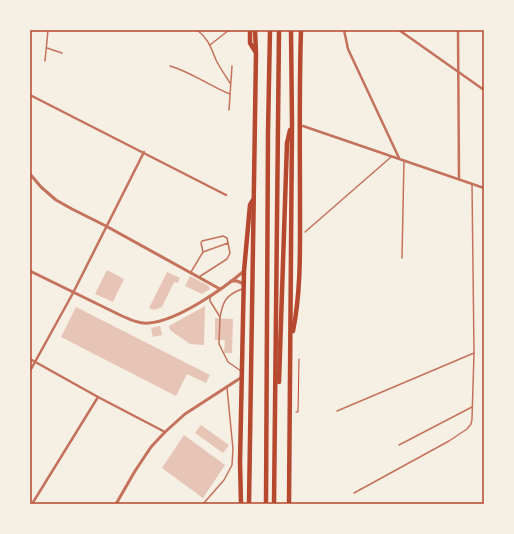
<svg xmlns="http://www.w3.org/2000/svg" width="514" height="534" font-family="Montserrat,sans-serif">
<style>
.building{fill:#e6c5b7}
.lines{fill:none;stroke-linecap:round;stroke-linejoin:round}
.path{stroke:#b5482f;stroke-width:1}
.service{stroke:#c5725c;stroke-width:1.5}
.minor{stroke:#c5725c;stroke-width:2.5}
.tertiary{stroke:#c5725c;stroke-width:3}
.motorway{stroke:#b5482f;stroke-width:4.5}
.neatline{fill:none;stroke:#b5482f;stroke-width:1.5}
</style>
<rect width="100%" height="100%" fill="#f6efe4"/>
<!-- building -->
<g class="building">
<path d="M107 270 124 279 113 302 95 294Z"/>
<path d="M167 272 180 278 178 283 174 282 162 307 154 310 149 308Z"/>
<path d="M190 276 209 286 210 289 202 294 185 286Z"/>
<path d="M205 306 204 345 190 344 170 330 169 326Z"/>
<path d="M76 307 210 375 206 383 187 374 176 396 61 337Z"/>
<path d="M215 318 233 319 232 353H224L225 340H215Z"/>
<path d="M160 326 162 335 153 337 151 328Z"/>
<path d="M201 425 229 445 223 453 195 433Z"/>
<path d="M184 435 225 465 203 498 162 468Z"/>
</g>
<g class="lines">
<!-- path -->
<path class="path" d="M296 412H298L299 359"/>
<!-- service -->
<g class="service">
<path d="M197 30C208 38 211 48 216 60 220 68 225 75 230 83"/>
<path d="M210 45 229 30"/>
<path d="M47 48 62 53"/>
<path d="M45 61 48 30"/>
<path d="M170 66C191 72 210 86 230 94"/>
<path d="M229 110 232 66"/>
<path d="M305 232 391 157"/>
<path d="M203 252 201 243 202 241 223 236 227 238 228 243"/>
<path d="M402 258 404 160"/>
<path d="M191 272 203 252 228 243 230 253 227 259 199 277"/>
<path d="M210 296V301L220 317 219 344 228 362 241 371"/>
<path d="M220 317C223 301 226 295 242 289"/>
<path d="M337 411 474 353 472 184"/>
<path d="M399 445 472 407"/>
<path d="M354 493 449 441 467 429 471 424 472 419 474 353"/>
<path d="M203 504 224 480 232 465 233 449 227 388"/>
</g>
<!-- minor -->
<g class="minor">
<path d="M344 30 348 49 399 158"/>
<path d="M399 30 484 90"/>
<path d="M458 30 459 179"/>
<path d="M30 95 226 195"/>
<path d="M303 126 484 188"/>
<path d="M30 359 98 397 165 432"/>
<path d="M30 371 73 293 144 152"/>
<path d="M32 504 98 397"/>
<path d="M482 504 484 503"/>
</g>
<!-- tertiary -->
<g class="tertiary">
<path d="M30 174 41 187 56 200 72 209 106 226 220 289"/>
<path d="M30 271 122 316C131 320 140 324 149 323 177 321 223 289 244 271"/>
<path d="M231 281H237L244 284"/>
<path d="M116 504 135 471 151 447 165 432 185 414 242 377"/>
</g>
<!-- motorway -->
<g class="motorway">
<path d="M250 30V43L255 51"/>
<path d="M293 331C301 291 300 250 300 210 300 150 299 90 301 30"/>
<path d="M279 382 287 143 290 130"/>
<path d="M241 504 240 462 244 271 250 205 253 200"/>
<path d="M249 504C251 354 254 203 256 53L255 30"/>
<path d="M266 504 268 132 270 30"/>
<path d="M274 504 279 30"/>
<path d="M289 504 292 123 291 30"/>
</g>
</g>
<!-- border -->
<rect width="514" height="534" fill="none" stroke="#f6efe4" stroke-width="62"/>
<rect x="31" y="31" width="452" height="472" class="neatline"/>
</svg>
